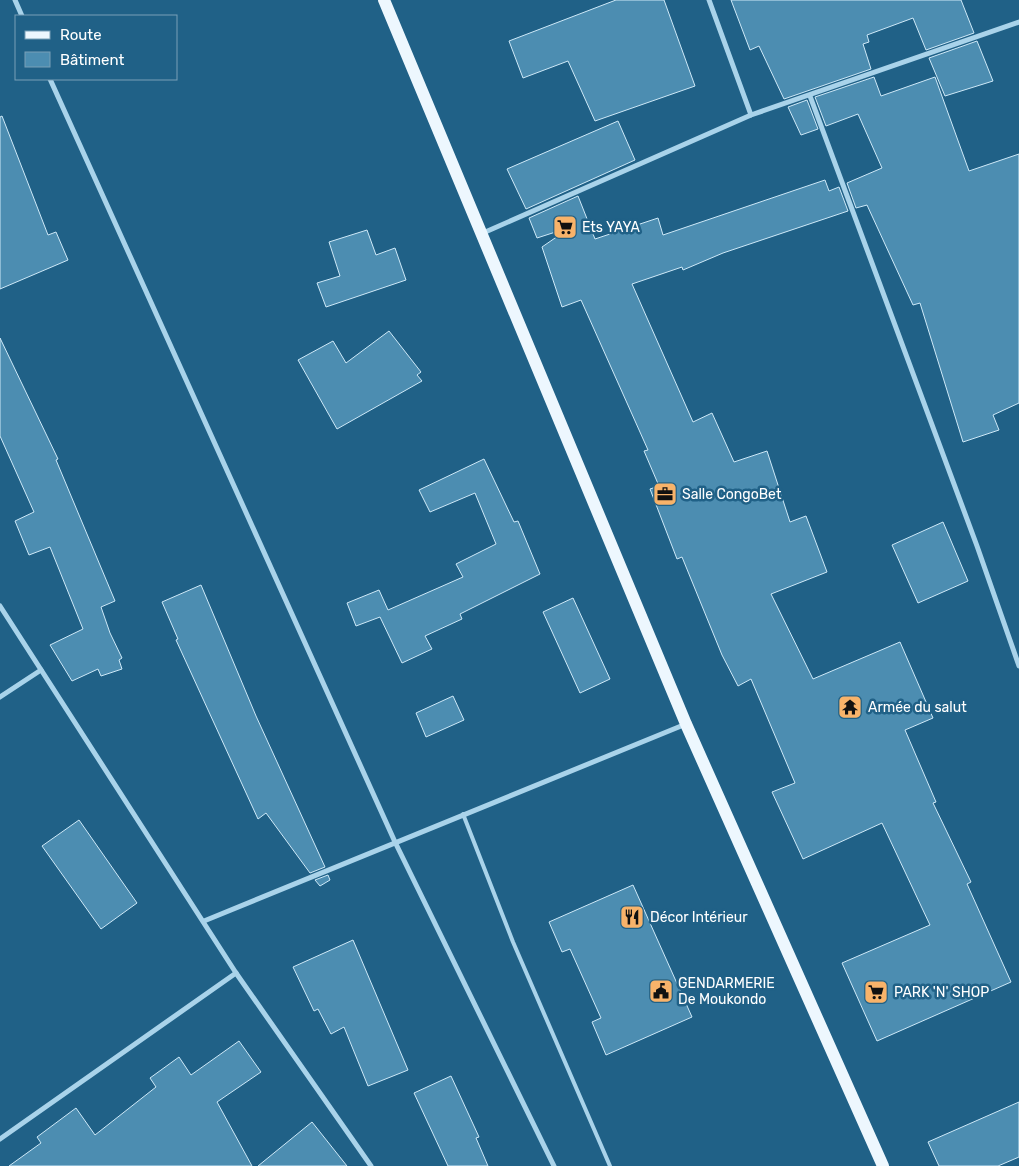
<svg xmlns="http://www.w3.org/2000/svg" width="1019" height="1166" font-family="Rubik,sans-serif">
<style>
.building{fill:#4c8db1;stroke:#cee9f8}
.lines{fill:none;stroke-linecap:round;stroke-linejoin:round}
.service{stroke:#a9d3ea;stroke-width:4}
.minor{stroke:#a9d3ea;stroke-width:5}
.primary{stroke:#edf7fe;stroke-width:12}
.labels{text-anchor:middle;stroke-width:5;stroke-linejoin:round;paint-order:stroke}
.poi-label{font-size:14px;fill:#fff;stroke:#206187;text-anchor:start}
</style>
<rect width="100%" height="100%" fill="#206187"/>
<!-- building -->
<g class="building">
<path d="M616 0H664L695 86 595 121 568 61 523 78 509 41Z"/>
<path d="M731 0H961L974 33 926 50 913 18 867 35 869 42 863 44 871 69 784 99 759 46 750 50Z"/>
<path d="M977 41 993 81 945 96 929 58Z"/>
<path d="M874 77 881 96 935 77 969 171 1019 154V403L993 415 999 430 963 442 920 303 913 305 867 205 856 208 847 183 882 168 858 114 826 126 815 97Z"/>
<path d="M807 100 818 129 801 135 788 107Z"/>
<path d="M2 116 48 235 56 232 68 260 0 289V117Z"/>
<path d="M618 121 635 160 526 209 507 169Z"/>
<path d="M825 180 829 191 839 187 848 211 723 253 683 270 682 267 632 284 693 422 712 413 734 462 767 451 790 522 806 516 827 572 771 594 813 679 900 642 933 718 905 730 936 802 933 803 971 882 967 884 1011 982 877 1041 842 963 930 925 882 823 803 859 772 792 795 783 751 679 738 686 722 655 682 557 677 559 650 489 659 486 644 451 648 450 581 300 562 307 542 247 571 227 537 238 529 218 578 196 595 239 658 218 663 235Z"/>
<path d="M367 230 376 255 395 248 406 280 326 307 317 283 340 276 329 242Z"/>
<path d="M389 331 421 372 417 375 422 381 337 429 298 360 333 341 346 363Z"/>
<path d="M0 338 58 459 56 460 115 601 101 607 110 633 122 658 119 660 122 669 101 676 98 669 72 681 50 645 83 629 50 547 29 555 15 521 34 512 0 436Z"/>
<path d="M484 459 514 522 518 521 540 574 460 614 462 619 425 636 432 649 402 663 380 617 356 626 347 603 379 590 388 610 463 577 456 564 496 544 475 493 430 512 419 490Z"/>
<path d="M943 522 968 581 918 603 892 545Z"/>
<path d="M201 585 256 716 325 867 310 873 266 813 258 819 176 640 178 639 162 602Z"/>
<path d="M573 598 610 679 580 693 543 612Z"/>
<path d="M453 696 464 720 426 737 416 713Z"/>
<path d="M79 820 137 903 101 929 42 846Z"/>
<path d="M328 875 330 880 320 886 315 880Z"/>
<path d="M633 885 692 1017 606 1055 592 1022 601 1018 570 949 562 952 549 922Z"/>
<path d="M353 940 408 1070 368 1086 344 1027 331 1034 318 1009 314 1011 293 967Z"/>
<path d="M239 1041 261 1072 217 1102 252 1166H9L41 1143 37 1137 76 1108 95 1135 156 1087 150 1078 179 1057 191 1075Z"/>
<path d="M451 1076 479 1137 476 1138 488 1166H448L414 1093Z"/>
<path d="M1019 1102V1157L998 1166H939L928 1142Z"/>
<path d="M312 1122 347 1166H258Z"/>
</g>
<g class="lines">
<!-- service -->
<path class="service" d="M463 814 513 942 610 1166"/>
<!-- minor -->
<g class="minor">
<path d="M15 0 22 16"/>
<path d="M709 0 751 115"/>
<path d="M50 79 395 842 554 1166"/>
<path d="M810 96 977 546 1019 666"/>
<path d="M483 233 751 115 1019 22"/>
<path d="M0 606 236 973 371 1166"/>
<path d="M0 697 41 670"/>
<path d="M204 921 686 724"/>
<path d="M0 1139 236 973"/>
</g>
<!-- primary -->
<path class="primary" d="M384 0 686 724 883 1166"/>
</g>
<!-- icons -->
<defs>
<g id="supermarket-square" transform="scale(1.25)"><rect x="-9" y="-9" width="18" height="18" rx="4" fill="#f8b36a" stroke="#206187"/><path d="M-6-5.5h2.5l.6 2H6L4.5 2H-2.5L-4.4-4H-6ZM-1.5 3.2a1.3 1.3 0 1 0 .1 0ZM3 3.2a1.3 1.3 0 1 0 .1 0Z" fill="#111"/></g>
<g id="office-square" transform="scale(1.25)"><rect x="-9" y="-9" width="18" height="18" rx="4" fill="#f8b36a" stroke="#206187"/><path d="M-6-3h4V-5.5h4V-3h4V5H-6ZM-1-4.5V-3h2v-1.5ZM-6 0V1H6V0Z" fill="#111"/></g>
<g id="temple-square" transform="scale(1.25)"><rect x="-9" y="-9" width="18" height="18" rx="4" fill="#f8b36a" stroke="#206187"/><path d="M0-6L5-2H3V0L6.5 2.5H4V6H1.5V3h-3V6H-4V2.5H-6.5L-3 0V-2H-5Z" fill="#111"/></g>
<g id="restaurant-square" transform="scale(1.25)"><rect x="-9" y="-9" width="18" height="18" rx="4" fill="#f8b36a" stroke="#206187"/><path d="M-5-6h1v4h1v-4h1v4h1v-4h1v5L-1.5 .5V6h-2V.5L-5-1ZM5-6V6H3V1.5H1.5Q1.5-4 5-6Z" fill="#111"/></g>
<g id="civic-square" transform="scale(1.25)"><rect x="-9" y="-9" width="18" height="18" rx="4" fill="#f8b36a" stroke="#206187"/><path d="M-.6-6.5H3V-4.5H.6V-3L4-1V1h2V6H-6V1h2V-1L-.6-3ZM-1.2 2.5V6h2.4V2.5Z" fill="#111"/></g>
</defs>
<g fill-rule="evenodd">
<use href="#supermarket-square" x="565" y="227"/>
<use href="#office-square" x="665" y="494"/>
<use href="#temple-square" x="850" y="707"/>
<use href="#restaurant-square" x="632" y="917"/>
<use href="#civic-square" x="661" y="991"/>
<use href="#supermarket-square" x="876" y="992"/>
</g>
<g class="labels">
<!-- poi labels -->
<g class="poi-label">
<text x="582" y="232">Ets YAYA</text>
<text x="682" y="499">Salle CongoBet</text>
<text x="868" y="712">Armée du salut</text>
<text x="650" y="922">Décor Intérieur</text>
<text x="678" y="988">GENDARMERIE<tspan x="678" dy="16">De Moukondo</tspan></text>
<text x="894" y="997">PARK 'N' SHOP</text>
</g>
</g>
<!-- legend -->
<rect x="15" y="15" width="162" height="65" fill="#206187" stroke="#79a0b7"/>
<rect x="25" y="31" width="25" height="8" fill="#edf7fe" stroke="#79a0b7"/>
<text x="60" y="40" font-size="15" fill="#ffffff">Route</text>
<rect x="25" y="52" width="25" height="15" fill="#4c8db1" stroke="#79a0b7"/>
<text x="60" y="65" font-size="15" fill="#ffffff">Bâtiment</text>
</svg>
